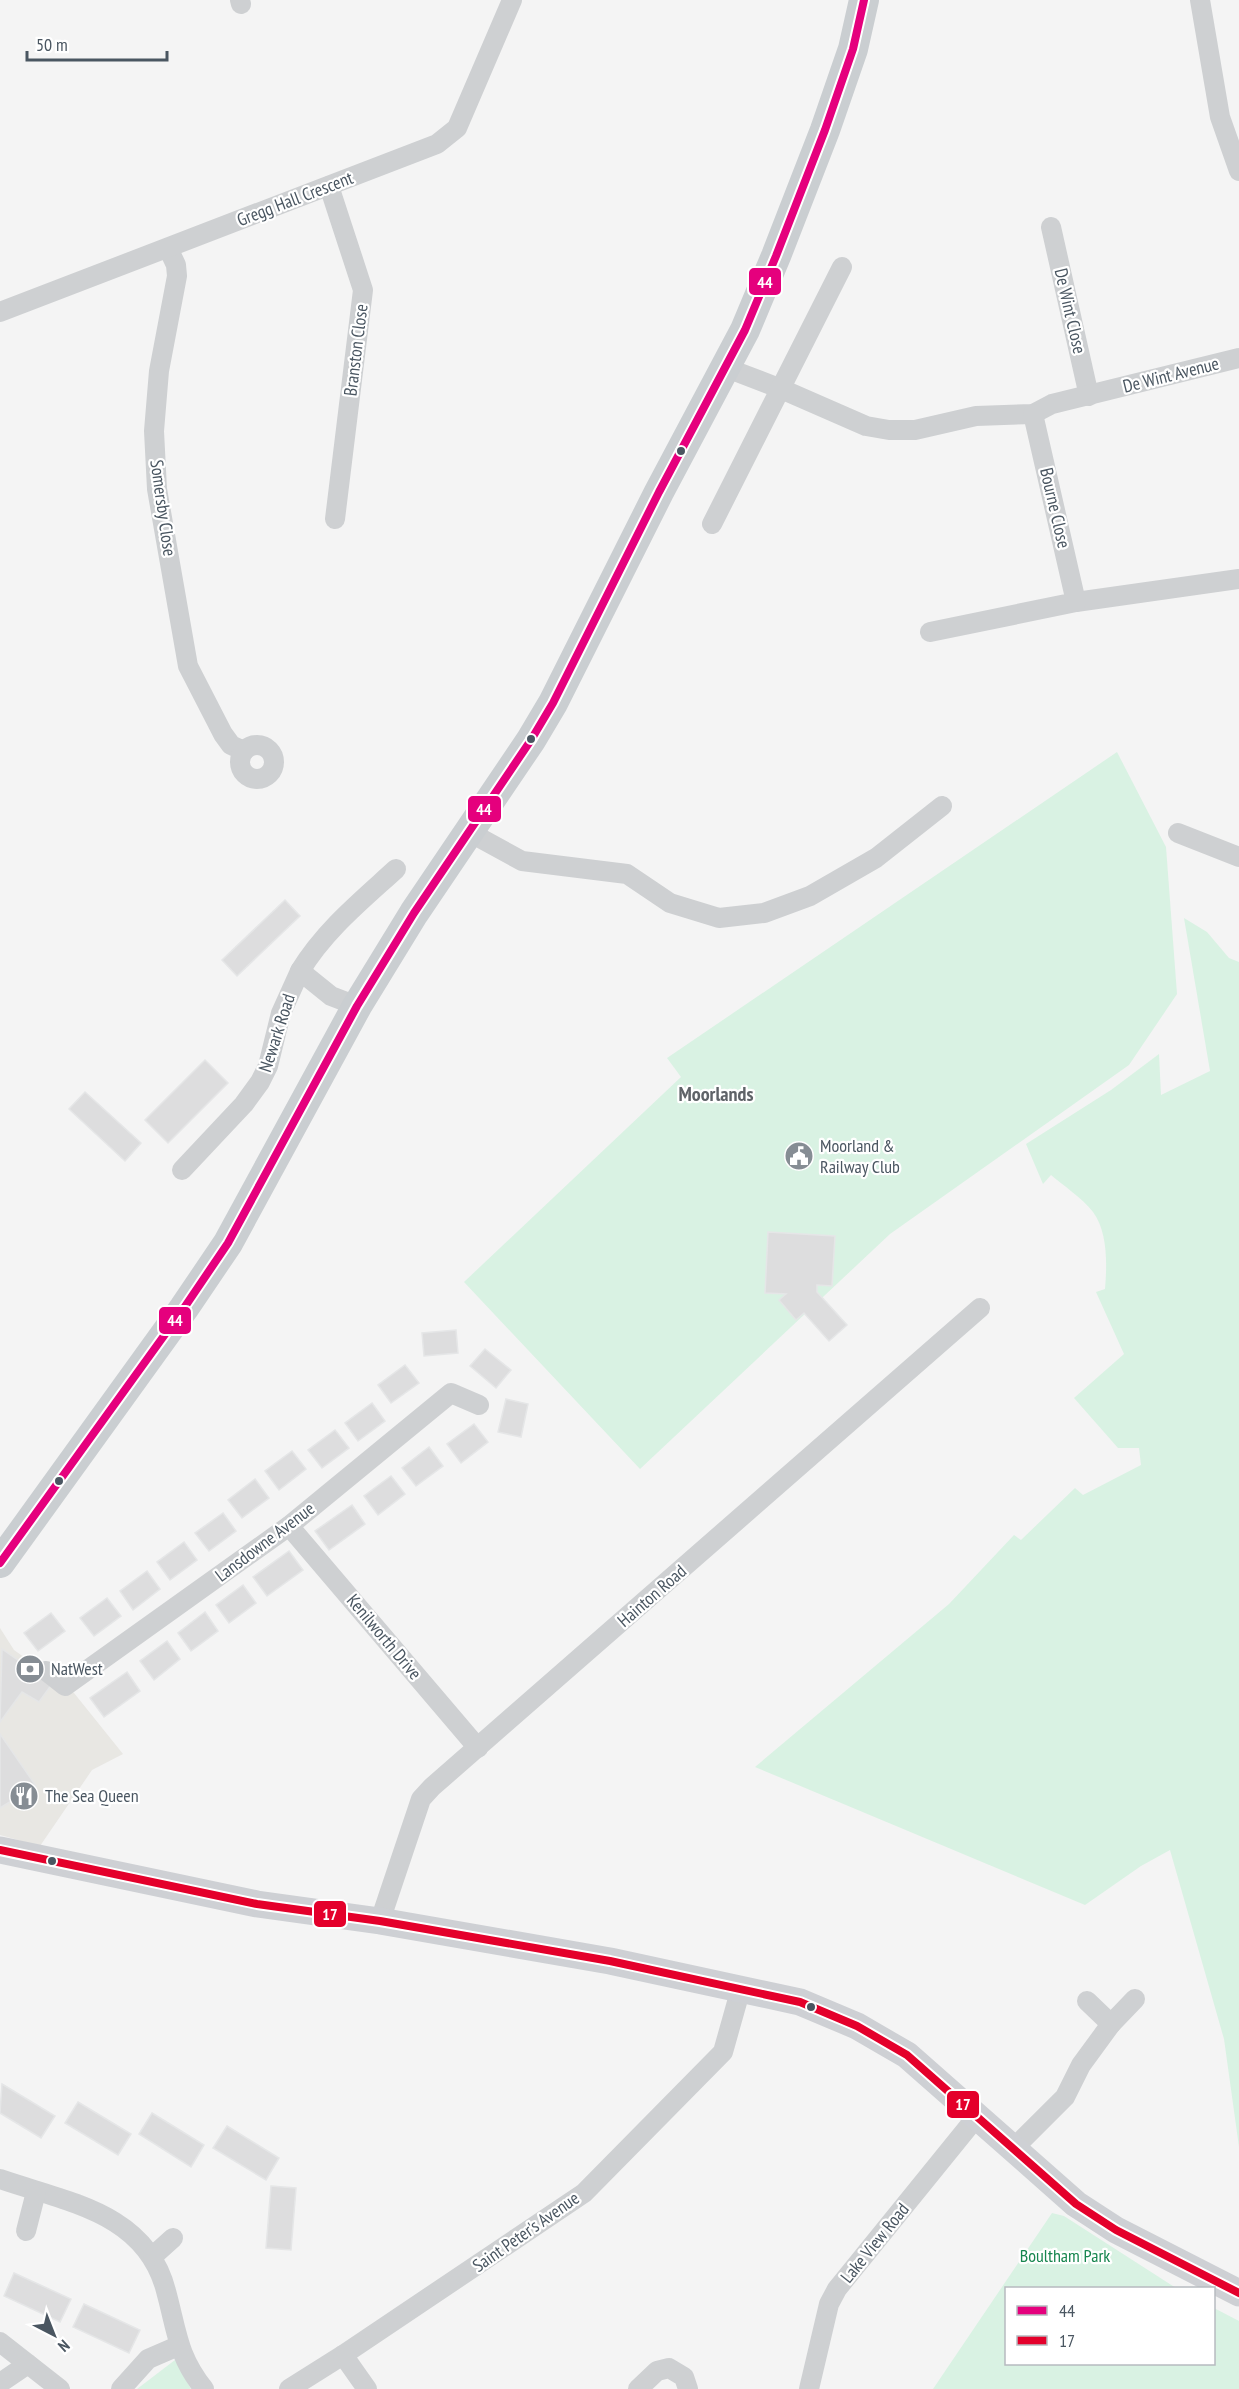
<svg xmlns="http://www.w3.org/2000/svg" width="1239" height="2389" font-family="'PT Sans Narrow',sans-serif">
<style>
.commercial{fill:#e8e7e3}
.green{fill:#d9f2e3}
.building{fill:#ddddde;stroke:#e5e6e7;stroke-width:1.5}
.lines{fill:none;stroke-linecap:round;stroke-linejoin:round}
.street{stroke:#ced0d2;stroke-width:20}
.secondary{stroke:#ced0d4;stroke-width:27}
.primary{stroke:#caced1;stroke-width:30}
.bus-1-casing{stroke:#fff;stroke-width:12}
.bus-2-casing{stroke:#fff;stroke-width:12}
.bus-1{stroke:#e5007d;stroke-width:8}
.bus-2{stroke:#e4002b;stroke-width:8}
.bus-dot{fill:#4a5661;stroke:#fff;stroke-width:2}
.labels{text-anchor:middle;stroke-width:4.5;stroke-linejoin:round;paint-order:stroke}
.street-label{font-size:18px;fill:#4a5661;stroke:#fff}
.poi-label{font-size:18px;fill:#4a5661;stroke:#fff;text-anchor:start}
.park-label{font-size:18px;fill:#17864f;stroke:#fff}
.neighbourhood-label{font-size:20px;font-weight:bold;fill:#5f6368;stroke:#fff}
.line-badge{stroke:#fff;stroke-width:2}
.badge-label{font-size:16px;text-anchor:middle;font-weight:bold;fill:#fff}
</style>
<rect width="100%" height="100%" fill="#f4f4f4"/>
<!-- commercial -->
<path class="commercial" d="M0 1628 14 1650 74 1693 123 1754 92 1770 40 1846 0 1835Z"/>
<!-- green -->
<g class="green">
<path d="M1117 752 1166 847 1177 994 1129 1065 890 1234 640 1469 464 1282 681 1077 667 1058Z"/>
<path d="M1184 918 1207 932 1229 958 1239 962V2147L1224 2039 1170 1850 1141 1866 1085 1905 755 1767 949 1604 1014 1535 1021 1540 1075 1488 1083 1495 1141 1465 1139 1448H1118L1074 1398 1124 1354 1096 1292 1105 1289C1107 1265 1108 1232 1093 1212 1082 1198 1064 1186 1051 1175L1043 1184 1026 1144 1111 1090 1159 1054 1161 1095 1210 1071Z"/>
<path d="M1052 2213 1064 2216 1176 2288H1006V2364H1214V2308L1239 2321V2389H933Z"/>
<path d="M175 2360 191 2389H137Z"/>
</g>
<!-- building -->
<g class="building">
<path d="M285 900 300 916 237 976 222 960Z"/>
<path d="M205 1060 228 1083 168 1143 145 1120Z"/>
<path d="M85 1092 141 1143 125 1161 69 1109Z"/>
<path d="M768 1232 835 1236 832 1286 817 1285V1292L847 1325 829 1341 804 1313 796 1320 779 1300 786 1294 765 1293Z"/>
<path d="M456 1330 458 1353 424 1356 422 1333Z"/>
<path d="M485 1349 511 1370 496 1388 470 1366Z"/>
<path d="M405 1365 419 1383 391 1403 378 1385Z"/>
<path d="M506 1399 528 1404 521 1437 498 1432Z"/>
<path d="M372 1403 385 1421 358 1441 345 1423Z"/>
<path d="M474 1424 488 1442 461 1463 447 1444Z"/>
<path d="M335 1430 349 1448 322 1468 308 1450Z"/>
<path d="M429 1447 443 1466 416 1486 402 1468Z"/>
<path d="M292 1451 306 1469 279 1490 265 1471Z"/>
<path d="M391 1476 405 1494 378 1515 364 1496Z"/>
<path d="M255 1479 269 1498 242 1518 228 1500Z"/>
<path d="M352 1505 365 1524 329 1550 315 1531Z"/>
<path d="M223 1513 236 1531 209 1551 195 1533Z"/>
<path d="M184 1542 197 1560 170 1580 157 1562Z"/>
<path d="M289 1551 303 1570 267 1596 253 1577Z"/>
<path d="M147 1571 160 1589 133 1610 120 1591Z"/>
<path d="M243 1585 256 1603 229 1623 216 1605Z"/>
<path d="M107 1598 121 1616 94 1636 80 1618Z"/>
<path d="M205 1612 218 1631 191 1651 178 1633Z"/>
<path d="M51 1613 65 1631 38 1651 24 1633Z"/>
<path d="M167 1641 180 1659 154 1680 140 1661Z"/>
<path d="M2 1649 52 1684 39 1702 22 1692 0 1722Z"/>
<path d="M127 1672 140 1691 104 1717 90 1698Z"/>
<path d="M0 1734 36 1786 0 1808Z"/>
<path d="M2 2084 55 2116 41 2138 0 2113Z"/>
<path d="M78 2102 131 2134 118 2155 65 2123Z"/>
<path d="M152 2113 204 2145 191 2167 139 2134Z"/>
<path d="M227 2126 279 2158 266 2180 213 2148Z"/>
<path d="M271 2186 296 2188 291 2250 266 2248Z"/>
<path d="M14 2273 71 2299 60 2322 4 2296Z"/>
<path d="M84 2304 140 2330 129 2353 73 2327Z"/>
</g>
<g class="lines">
<!-- street -->
<g class="street">
<path d="M240 0 241 4"/>
<path d="M1200 0 1220 117 1239 171"/>
<path d="M329 186 363 290 335 519"/>
<path d="M1051 227 1089 396"/>
<path d="M168 248 176 265 177 276 159 371 154 431 157 489 188 666 223 734 231 745 244 751"/>
<path d="M0 312 437 144 457 128 512 0"/>
<path d="M724 367 779 388 866 426 889 430H915L976 416 1033 414 1052 404 1239 358"/>
<path d="M712 524 842 267"/>
<path d="M1076 602 1239 579"/>
<path d="M930 632 1076 602 1033 414"/>
<circle cx="257" cy="762" r="17"/>
<path d="M469 832 522 861 627 874 670 903 719 918 764 913 810 896 876 858 942 806"/>
<path d="M1178 833 1239 857"/>
<path d="M300 971C325 930 361 901 396 869"/>
<path d="M182 1170 244 1104 260 1082 268 1066 281 1013 300 971 331 996 357 1006"/>
<path d="M289 1526 478 1748"/>
<path d="M46 1671 65 1686 289 1526 451 1393 479 1405"/>
<path d="M380 1921 421 1799 432 1787 980 1308"/>
<path d="M1111 2024 1135 1999"/>
<path d="M1014 2148 1065 2097 1081 2065 1111 2024 1087 2001"/>
<path d="M0 2179C66 2202 146 2212 166 2291 177 2331 177 2355 204 2389"/>
<path d="M26 2231 36 2192"/>
<path d="M153 2256 173 2238"/>
<path d="M0 2342 60 2389"/>
<path d="M0 2383 28 2364"/>
<path d="M121 2389 148 2359 178 2346"/>
<path d="M289 2389 343 2355"/>
<path d="M367 2389 343 2355 584 2193 723 2052 741 1988"/>
<path d="M638 2389 657 2371 669 2368 684 2377 688 2389"/>
<path d="M809 2389 829 2304 837 2289 978 2115"/>
</g>
<!-- secondary -->
<path class="secondary" d="M0 1850 257 1904 380 1921 610 1961 800 2002 857 2026 907 2055 1076 2204 1116 2230 1239 2293"/>
<!-- primary -->
<path class="primary" d="M0 1563 184 1308 228 1243 357 1006 414 913 531 740 553 703 659 492 745 330 776 256 825 130 853 49 864 0"/>
<!-- bus-1 casing -->
<g class="bus-1-casing">
<path id="bus-1" d="M0 1563 184 1308 228 1243 357 1006 414 913 531 740 553 703 659 492 745 330 776 256 825 130 853 49 864 0"/>
</g>
<!-- bus-2 casing -->
<g class="bus-2-casing">
<path id="bus-2" d="M0 1850 257 1904 380 1921 610 1961 800 2002 857 2026 907 2055 1076 2204 1116 2230 1239 2293"/>
</g>
<!-- bus-1 -->
<use href="#bus-1" class="bus-1"/>
<!-- bus-2 -->
<use href="#bus-2" class="bus-2"/>
</g>
<!-- icons -->
<defs>
<g id="civic-disc" transform="scale(1.5)"><circle r="9.5" fill="#868d94" stroke="#fff"/><path d="M-.6-6.5H3V-4.5H.6V-3L4-1V1h2V6H-6V1h2V-1L-.6-3ZM-1.2 2.5V6h2.4V2.5Z" fill="#fff"/></g>
<g id="bank-disc" transform="scale(1.5)"><circle r="9.5" fill="#868d94" stroke="#fff"/><path d="M-6-4H6V4H-6ZM0-2.3a2.3 2.3 0 1 0 0 4.6a2.3 2.3 0 1 0 0-4.6Z" fill="#fff"/></g>
<g id="restaurant-disc" transform="scale(1.5)"><circle r="9.5" fill="#868d94" stroke="#fff"/><path d="M-5-6h1v4h1v-4h1v4h1v-4h1v5L-1.5 .5V6h-2V.5L-5-1ZM5-6V6H3V1.5H1.5Q1.5-4 5-6Z" fill="#fff"/></g>
</defs>
<g fill-rule="evenodd">
<use href="#civic-disc" x="799" y="1156"/>
<use href="#bank-disc" x="30" y="1669"/>
<use href="#restaurant-disc" x="24" y="1796"/>
</g>
<!-- markers -->
<g class="bus-dot">
<circle cx="681" cy="451" r="5"/>
<circle cx="531" cy="739" r="5"/>
<circle cx="59" cy="1481" r="5"/>
<circle cx="52" cy="1861" r="5"/>
<circle cx="811" cy="2007" r="5"/>
</g>
<g class="labels">
<!-- street labels -->
<g class="street-label">
<text transform="translate(295 199) rotate(-21)" y="6">Gregg Hall Crescent</text>
<text transform="translate(1070 311) rotate(77)" y="6">De Wint Close</text>
<text transform="translate(356 350) rotate(-83)" y="6">Branston Close</text>
<text transform="translate(1171 375) rotate(-14)" y="6">De Wint Avenue</text>
<text transform="translate(163 508) rotate(82)" y="6">Somersby Close</text>
<text transform="translate(1055 508) rotate(77)" y="6">Bourne Close</text>
<text transform="translate(277 1033) rotate(-72)" y="6">Newark Road</text>
<text transform="translate(265 1542) rotate(-37)" y="6">Lansdowne Avenue</text>
<text transform="translate(652 1596) rotate(-41)" y="6">Hainton Road</text>
<text transform="translate(384 1637) rotate(50)" y="6">Kenilworth Drive</text>
<text transform="translate(526 2232) rotate(-35)" y="6">Saint Peter's Avenue</text>
<text transform="translate(875 2243) rotate(-51)" y="6">Lake View Road</text>
</g>
<!-- poi labels -->
<g class="poi-label">
<text x="820" y="1152">Moorland &amp;<tspan x="820" dy="21">Railway Club</tspan></text>
<text x="51" y="1675">NatWest</text>
<text x="45" y="1802">The Sea Queen</text>
</g>
<!-- park labels -->
<g class="park-label">
<text x="1065" y="2262">Boultham Park</text>
</g>
<!-- neighbourhood labels -->
<g class="neighbourhood-label">
<text x="716" y="1101">Moorlands</text>
</g>
</g>
<g class="line-badge">
<rect x="748" y="267" width="34" height="29" rx="6" fill="#e5007d"/>
<rect x="467" y="795" width="35" height="28" rx="6" fill="#e5007d"/>
<rect x="158" y="1306" width="34" height="29" rx="6" fill="#e5007d"/>
<rect x="313" y="1900" width="34" height="28" rx="6" fill="#e4002b"/>
<rect x="946" y="2090" width="34" height="29" rx="6" fill="#e4002b"/>
</g>
<g class="badge-label">
<text x="765" y="288">44</text>
<text x="484" y="815">44</text>
<text x="175" y="1326">44</text>
<text x="330" y="1920">17</text>
<text x="963" y="2110">17</text>
</g>
<!-- legend -->
<rect x="1005" y="2287" width="210" height="78" fill="#ffffff" stroke="#b7bbc0" stroke-width="1.5"/>
<rect x="1017" y="2306" width="30" height="9" fill="#e5007d" stroke="#b7bbc0" stroke-width="1.5"/>
<text x="1059" y="2317" font-size="18" fill="#4a5661">44</text>
<rect x="1017" y="2336" width="30" height="9" fill="#e4002b" stroke="#b7bbc0" stroke-width="1.5"/>
<text x="1059" y="2347" font-size="18" fill="#4a5661">17</text>
<!-- north arrow -->
<g transform="translate(54 2335) rotate(138)" stroke="#ffffff" stroke-width="4.5" paint-order="stroke">
<path d="M0-4.5L10 22L0 15L-10 22Z" fill="#4a5661"/>
<text y="-9" font-size="16" font-weight="bold" text-anchor="middle" fill="#4a5661">N</text>
</g>
<!-- scale -->
<path d="M27 51v9h140v-9" fill="none" stroke="#4a5661" stroke-width="3"/>
<text x="36" y="51" font-size="18" fill="#4a5661" stroke="#ffffff" stroke-width="4.5" paint-order="stroke">50 m</text>
</svg>
